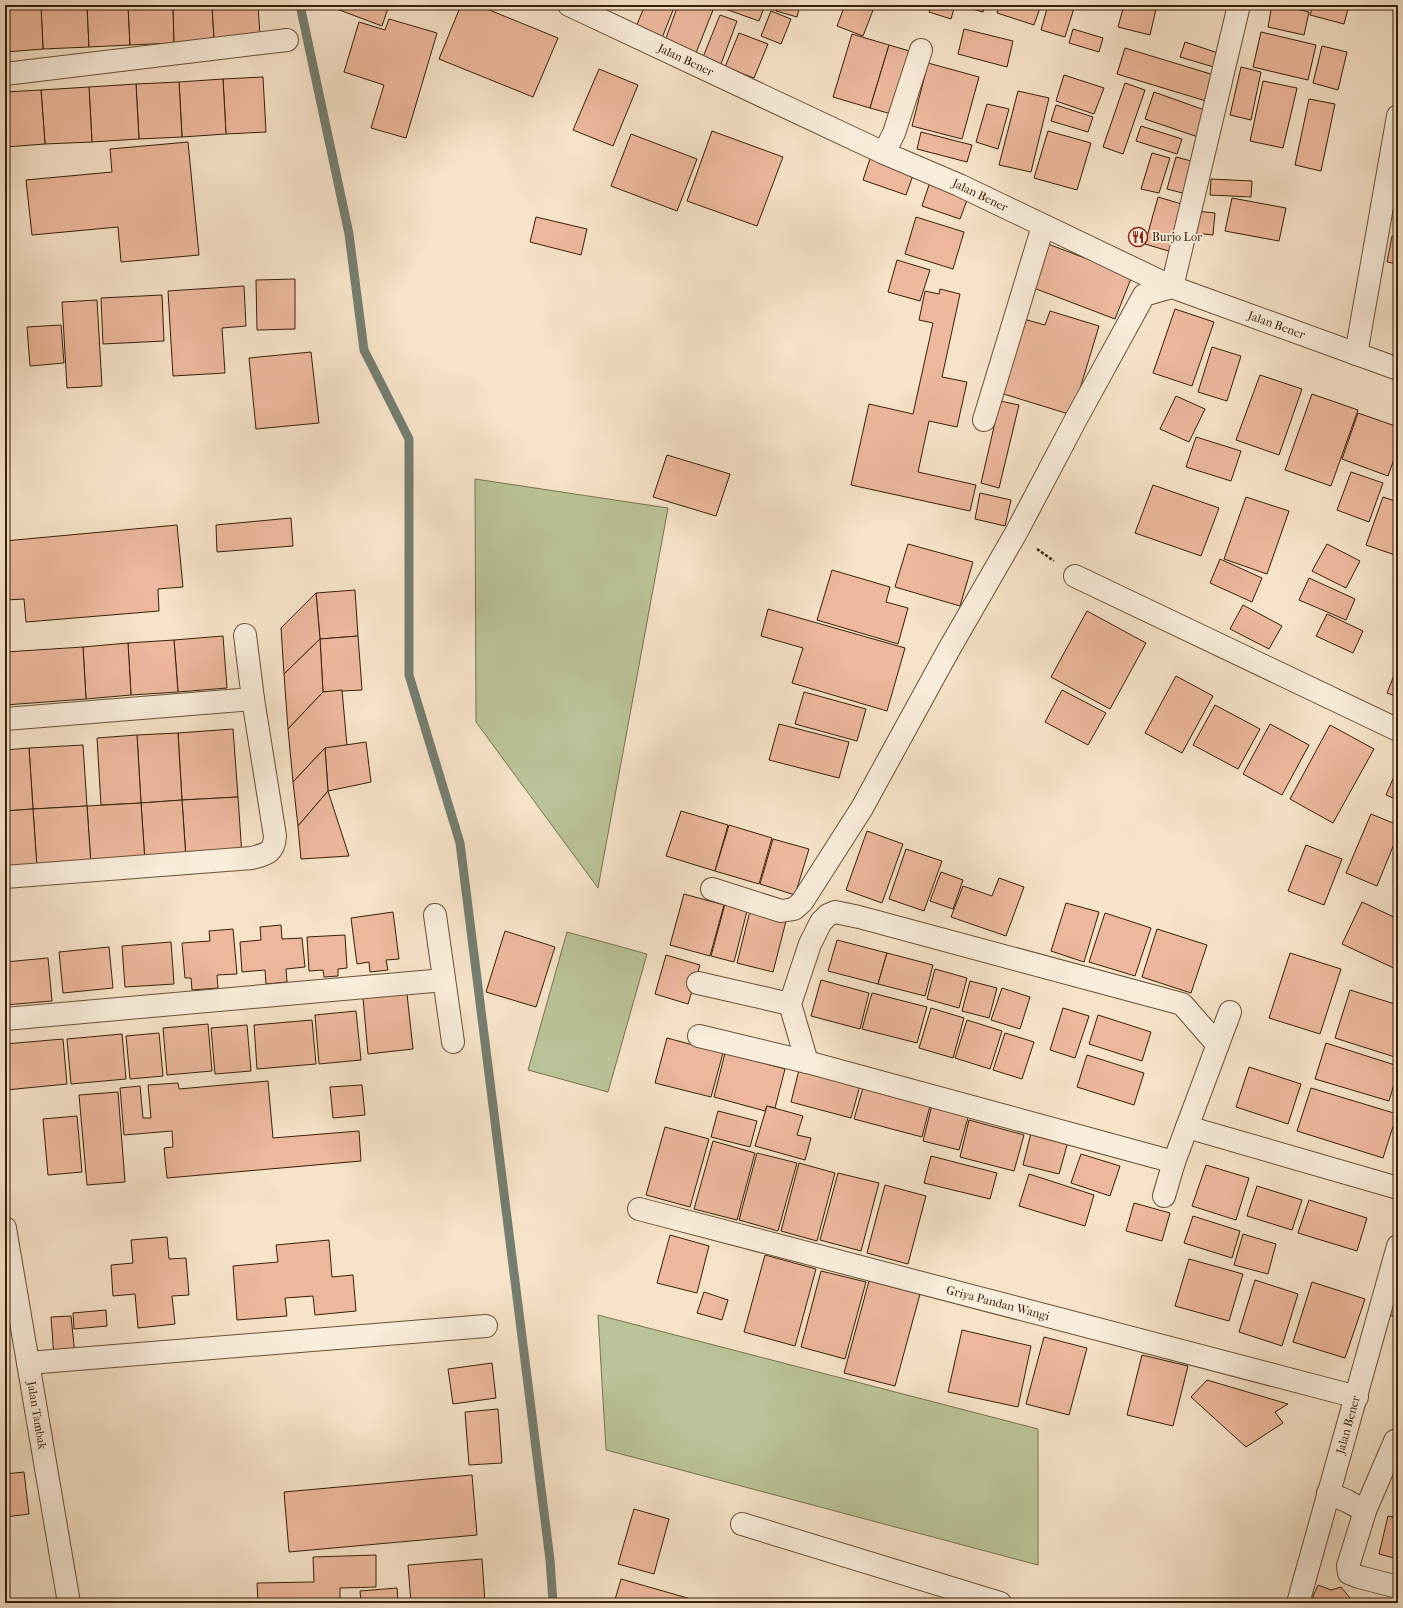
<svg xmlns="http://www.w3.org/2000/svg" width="1403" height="1608" font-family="'IM FELL French Canon',serif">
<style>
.green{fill:#bac498;stroke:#79724f}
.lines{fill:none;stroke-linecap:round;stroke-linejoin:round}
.stream{stroke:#757e70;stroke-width:9}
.building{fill:#edb89d;stroke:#381f06}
.minor-casing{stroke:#685036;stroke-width:24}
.path{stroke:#381f06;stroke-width:2.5;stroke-dasharray:3 2;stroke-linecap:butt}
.minor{stroke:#f9eddb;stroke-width:22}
.labels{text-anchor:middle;stroke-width:4;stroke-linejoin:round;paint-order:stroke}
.street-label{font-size:12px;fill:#381f06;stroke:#f9eddb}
.poi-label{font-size:12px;fill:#381f06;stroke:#f9eddb;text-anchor:start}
</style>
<rect width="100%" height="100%" fill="#f6e3c8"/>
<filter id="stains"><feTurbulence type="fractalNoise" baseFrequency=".005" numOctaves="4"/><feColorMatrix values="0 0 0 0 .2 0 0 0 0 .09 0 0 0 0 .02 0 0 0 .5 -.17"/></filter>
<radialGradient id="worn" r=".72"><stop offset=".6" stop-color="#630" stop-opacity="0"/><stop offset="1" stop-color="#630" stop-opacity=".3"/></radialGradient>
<!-- green -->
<g class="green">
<path d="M475 479 668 508 598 888 476 722Z"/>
<path d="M567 932 647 954 608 1092 528 1070Z"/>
<path d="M598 1315 1038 1429V1565L606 1450Z"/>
</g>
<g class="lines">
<!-- stream -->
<path class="stream" d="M300 5 349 234 364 350 409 439V675L460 843 550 1560 553 1603"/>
</g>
<!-- building -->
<g class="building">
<path d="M67 5H87L89 47 43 49 41 6Z"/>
<path d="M87 5H128L130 45 89 47Z"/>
<path d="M128 5H173L174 43 130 45Z"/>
<path d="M173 5H212L214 39 174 43Z"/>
<path d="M212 5H258L260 35 214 39Z"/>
<path d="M326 5H389L382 26Z"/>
<path d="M461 5H477L558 38 533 97 439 59Z"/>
<path d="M645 5H675L662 38 636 27Z"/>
<path d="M678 5H699L713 10 696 53 665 41Z"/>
<path d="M714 5H765L759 21Z"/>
<path d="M777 5H800L797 17 776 11Z"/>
<path d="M845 5H875L863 36 837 26Z"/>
<path d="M931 5H955L951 19 929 12Z"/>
<path d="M966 5H985L983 12 965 7Z"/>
<path d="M999 5H1041L1034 25 997 13Z"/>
<path d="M1048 5H1075L1065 37 1041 30Z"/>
<path d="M1124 5H1157L1150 35 1118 27Z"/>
<path d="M1272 5H1279L1309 12 1304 35 1268 27Z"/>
<path d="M1313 5H1349L1344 24 1310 15Z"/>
<path d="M41 6 43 49 5 52V9Z"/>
<path d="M771 11 791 19 781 44 761 36Z"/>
<path d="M720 15 737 21 721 64 703 57Z"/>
<path d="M389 19 437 33 406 138 371 128 384 85 344 72 359 22 385 30Z"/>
<path d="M964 29 1013 41 1007 67 958 54Z"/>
<path d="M1073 29 1103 38 1099 52 1069 43Z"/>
<path d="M1261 32 1316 45 1308 80 1253 67Z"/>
<path d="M739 33 768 44 754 78 725 67Z"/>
<path d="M852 34 889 45 870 108 833 97Z"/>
<path d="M1185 42 1221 54 1217 68 1180 57Z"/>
<path d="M889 45 913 52 895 115 870 108Z"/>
<path d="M1322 46 1347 52 1338 90 1313 83Z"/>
<path d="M1125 48 1214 75 1206 101 1117 74Z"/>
<path d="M928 63 979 77 962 139 912 126Z"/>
<path d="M1241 67 1261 72 1251 120 1230 115Z"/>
<path d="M599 69 638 85 613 146 573 130Z"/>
<path d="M1064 75 1104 88 1094 114 1056 101Z"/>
<path d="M263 77 266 132 226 134 223 79Z"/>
<path d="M223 79 226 134 182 137 179 82Z"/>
<path d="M1263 81 1297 88 1283 148 1250 141Z"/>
<path d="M179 82 182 137 139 139 136 84Z"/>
<path d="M1125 83 1145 90 1123 154 1103 147Z"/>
<path d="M136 84 139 139 92 142 89 87Z"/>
<path d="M89 87 92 142 45 144 41 90Z"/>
<path d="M41 90 45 144 5 147V92Z"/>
<path d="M1018 91 1049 98 1031 172 999 165Z"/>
<path d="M1154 92 1210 112 1201 138 1145 119Z"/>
<path d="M1309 99 1335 104 1321 171 1295 165Z"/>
<path d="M987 104 1009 109 998 149 976 142Z"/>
<path d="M1056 105 1093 117 1088 132 1051 121Z"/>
<path d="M1141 126 1182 139 1177 154 1136 141Z"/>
<path d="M712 131 783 157 757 226 687 201Z"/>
<path d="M1048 131 1091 143 1077 190 1034 178Z"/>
<path d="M921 132 972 145 967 162 917 149Z"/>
<path d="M631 134 697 159 677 211 611 186Z"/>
<path d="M188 142 199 255 121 262 118 227 32 235 26 180 112 172 110 149Z"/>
<path d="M1152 153 1170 158 1159 193 1141 189Z"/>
<path d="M871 156 915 170 906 195 863 180Z"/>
<path d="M1176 157 1199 163 1190 195 1167 189Z"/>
<path d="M931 179 970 192 960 219 922 206Z"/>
<path d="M1211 179 1252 181 1251 197 1210 195Z"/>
<path d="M1158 197 1185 205 1172 252 1145 244Z"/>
<path d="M1232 198 1286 208 1279 241 1225 231Z"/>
<path d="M1196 211 1215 213 1213 235 1194 233Z"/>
<path d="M536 217 587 229 581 255 530 242Z"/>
<path d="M916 217 964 232 953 269 905 254Z"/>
<path d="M1392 236 1398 238V264L1387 262Z"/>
<path d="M1048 244 1132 276 1115 319 1031 287Z"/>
<path d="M897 260 930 270 920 301 888 292Z"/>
<path d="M295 279V329L257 330 256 280Z"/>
<path d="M244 286 246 326 222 328 225 373 173 376 168 291Z"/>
<path d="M940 289 960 294 942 377 967 382 957 427 929 421 918 472 976 485 970 511 851 485 869 404 913 414 933 323 919 320 925 291 939 294Z"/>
<path d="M162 295 164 341 103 344 101 298Z"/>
<path d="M97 300 102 386 67 388 62 302Z"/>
<path d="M1175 309 1214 322 1192 386 1153 373Z"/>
<path d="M1050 311 1099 326 1072 415 997 392 1020 318 1045 325Z"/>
<path d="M61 325 64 363 30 366 27 327Z"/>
<path d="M1212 347 1241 356 1227 401 1198 392Z"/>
<path d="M311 352 319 423 256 429 249 358Z"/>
<path d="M1260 375 1302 389 1279 455 1236 440Z"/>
<path d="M1312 394 1358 410 1331 486 1285 470Z"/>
<path d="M1176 396 1205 409 1189 442 1160 429Z"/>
<path d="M1000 401 1019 405 999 488 981 483Z"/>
<path d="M1358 413 1398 427V448L1388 476 1342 459Z"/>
<path d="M1196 437 1241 451 1231 481 1186 467Z"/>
<path d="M667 455 730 474 716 516 653 497Z"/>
<path d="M1351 472 1383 483 1369 522 1337 510Z"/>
<path d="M1153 485 1219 508 1201 556 1135 533Z"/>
<path d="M980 493 1011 500 1005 526 975 519Z"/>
<path d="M1246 497 1289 511 1267 574 1224 559Z"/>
<path d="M1383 497 1398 502V556L1366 545Z"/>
<path d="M291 518 293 546 217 552 216 525Z"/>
<path d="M177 525 183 587 158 589 159 611 26 622 24 599 6 600 5 541Z"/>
<path d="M908 544 973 562 960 606 895 587Z"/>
<path d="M1327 544 1360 561 1346 588 1312 571Z"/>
<path d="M1220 559 1262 578 1252 602 1210 583Z"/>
<path d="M832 570 890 587 886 602 908 608 898 644 817 620Z"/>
<path d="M1309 578 1355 599 1346 620 1299 600Z"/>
<path d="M355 590 358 636 320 639 316 593Z"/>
<path d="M316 593 320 639 284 674 281 628Z"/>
<path d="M1243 605 1282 626 1269 649 1230 629Z"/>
<path d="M768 609 905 648 887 711 792 683 803 648 761 636Z"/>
<path d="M1087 611 1146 643 1110 709 1051 677Z"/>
<path d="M1327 614 1363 631 1353 653 1316 636Z"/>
<path d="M223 636 227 688 178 692 174 640Z"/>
<path d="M358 636 362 690 323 692 320 639Z"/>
<path d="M320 639 323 692 288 729 284 674Z"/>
<path d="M174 640 178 692 131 695 128 643Z"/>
<path d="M128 643 131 695 86 699 83 647Z"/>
<path d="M83 647 86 699 5 705V652Z"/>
<path d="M1398 665V697L1387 693Z"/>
<path d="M1176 676 1213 696 1182 753 1145 733Z"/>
<path d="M342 690 347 746 325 748 293 782 288 729 323 692Z"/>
<path d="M1062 690 1106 713 1088 745 1045 722Z"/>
<path d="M804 692 866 709 857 741 795 724Z"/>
<path d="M1215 705 1260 729 1238 769 1193 745Z"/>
<path d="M779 724 849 742 839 778 769 760Z"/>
<path d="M1270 724 1309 745 1282 795 1243 774Z"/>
<path d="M1330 725 1374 749 1333 823 1290 799Z"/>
<path d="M233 729 238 797 182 800 178 733Z"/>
<path d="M178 733 182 800 141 803 137 735Z"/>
<path d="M137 735 141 803 101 805 97 738Z"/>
<path d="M366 742 371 782 328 791 325 748Z"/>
<path d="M83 745 87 806 33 809 29 748Z"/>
<path d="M29 748 33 809 5 811V750Z"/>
<path d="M325 748 328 791 298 826 293 782Z"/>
<path d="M1398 767V800L1386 795Z"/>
<path d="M328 791 349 856 301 859 298 826Z"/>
<path d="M238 797 242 856 186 859 182 800Z"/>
<path d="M182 800 186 859 145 862 141 803Z"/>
<path d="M141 803 145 862 91 865 87 806Z"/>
<path d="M87 806 91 865 37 868 33 809Z"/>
<path d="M33 809 37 868 5 871V811Z"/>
<path d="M681 811 728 825 715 871 666 856Z"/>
<path d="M1371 814 1398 825V834L1377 886 1346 873Z"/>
<path d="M729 825 772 838 759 884 715 871Z"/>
<path d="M867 831 903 844 882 903 846 890Z"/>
<path d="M773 839 809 849 795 895 760 884Z"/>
<path d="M1306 845 1342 859 1324 905 1288 891Z"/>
<path d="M906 849 942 861 924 911 889 899Z"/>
<path d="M1398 869V883L1393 881Z"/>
<path d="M941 872 963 880 953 909 930 901Z"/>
<path d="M999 878 1024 887 1006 936 951 917 963 886 992 896Z"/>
<path d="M684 894 724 905 710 956 670 945Z"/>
<path d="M1362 902 1398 919V970L1342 944Z"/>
<path d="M1066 903 1099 912 1084 962 1051 951Z"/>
<path d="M725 904 747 911 734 962 711 956Z"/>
<path d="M750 911 786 921 773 972 737 963Z"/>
<path d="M393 912 399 959 386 960 388 970 370 972 369 962 357 964 351 918Z"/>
<path d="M1105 913 1151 928 1135 976 1089 962Z"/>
<path d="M281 925 282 939 302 938 305 967 286 969 287 982 266 984 265 970 242 972 240 942 261 940 260 927Z"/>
<path d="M233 929 237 974 217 975 218 988 192 990 191 978H185L182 943 210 941 209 931Z"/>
<path d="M1157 929 1207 945 1191 993 1142 977Z"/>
<path d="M505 931 555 947 536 1007 486 992Z"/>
<path d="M345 935 347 968 338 969V976L324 977 323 970 309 971 307 937Z"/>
<path d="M837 940 887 953 878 984 828 971Z"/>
<path d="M171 942 174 984 125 987 122 946Z"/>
<path d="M109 947 113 988 63 993 59 952Z"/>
<path d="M887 953 933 965 925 996 878 984Z"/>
<path d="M1290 953 1341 969 1320 1034 1269 1018Z"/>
<path d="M666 955 700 965 688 1004 655 994Z"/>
<path d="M48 958 52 1001 5 1005V962Z"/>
<path d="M935 969 967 978 959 1008 927 999Z"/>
<path d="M821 980 869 993 860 1029 811 1016Z"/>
<path d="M970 981 997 988 989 1018 962 1011Z"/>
<path d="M1002 988 1030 997 1020 1029 991 1020Z"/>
<path d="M1350 990 1398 1005V1058L1335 1038Z"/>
<path d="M872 993 927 1007 917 1043 862 1029Z"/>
<path d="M407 994 413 1049 368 1054 363 998Z"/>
<path d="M931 1008 964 1018 953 1058 919 1048Z"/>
<path d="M1063 1008 1089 1016 1075 1058 1050 1050Z"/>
<path d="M356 1011 361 1060 319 1064 315 1015Z"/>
<path d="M1098 1015 1151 1032 1142 1061 1089 1044Z"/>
<path d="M312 1020 316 1064 257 1069 254 1025Z"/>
<path d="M967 1020 1002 1031 990 1069 955 1058Z"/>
<path d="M208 1024 212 1071 167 1075 163 1028Z"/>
<path d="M247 1025 251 1071 215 1074 211 1028Z"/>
<path d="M159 1033 163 1076 130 1079 126 1036Z"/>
<path d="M1005 1033 1034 1042 1022 1079 993 1070Z"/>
<path d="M122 1034 126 1079 71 1084 67 1039Z"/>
<path d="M667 1038 723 1053 711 1097 655 1083Z"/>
<path d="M63 1039 67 1084 6 1090 5 1044Z"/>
<path d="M1326 1043 1398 1066V1071L1389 1101 1315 1079Z"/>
<path d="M725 1053 785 1069 775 1108 767 1106 765 1111 714 1097Z"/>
<path d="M1087 1055 1144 1073 1134 1105 1077 1087Z"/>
<path d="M800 1066 861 1082 851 1118 791 1102Z"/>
<path d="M1249 1067 1301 1084 1288 1124 1236 1107Z"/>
<path d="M268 1081 273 1138 359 1131 361 1161 167 1178 164 1148 173 1147 172 1131 124 1135 120 1088 140 1086 143 1118H151L148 1085 178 1083 179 1089Z"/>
<path d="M864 1084 931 1102 922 1137 854 1119Z"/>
<path d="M362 1085 365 1115 333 1118 330 1087Z"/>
<path d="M1311 1088 1397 1114 1383 1158 1297 1131Z"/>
<path d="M118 1092 125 1182 87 1185 79 1095Z"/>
<path d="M932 1105 969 1114 959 1150 923 1141Z"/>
<path d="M767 1106 803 1116 797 1135 811 1138 805 1160 755 1146Z"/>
<path d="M718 1111 757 1121 750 1147 711 1137Z"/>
<path d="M77 1116 82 1172 48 1175 43 1119Z"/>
<path d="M969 1120 1024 1135 1014 1171 960 1157Z"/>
<path d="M665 1127 709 1139 690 1207 646 1195Z"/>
<path d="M1032 1129 1069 1138 1059 1174 1023 1165Z"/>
<path d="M713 1141 755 1153 737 1220 694 1209Z"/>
<path d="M757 1153 797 1163 778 1231 739 1220Z"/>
<path d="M1081 1154 1120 1166 1110 1196 1071 1183Z"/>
<path d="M931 1156 997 1173 990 1199 924 1183Z"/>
<path d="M799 1163 835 1173 817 1241 781 1231Z"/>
<path d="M1206 1165 1249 1178 1236 1220 1192 1206Z"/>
<path d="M838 1173 879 1183 861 1251 820 1240Z"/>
<path d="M1029 1174 1094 1195 1085 1226 1019 1206Z"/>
<path d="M885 1185 926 1196 908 1264 867 1253Z"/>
<path d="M1257 1186 1302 1200 1292 1230 1247 1216Z"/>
<path d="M1309 1200 1367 1218 1357 1251 1298 1233Z"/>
<path d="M1134 1203 1170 1213 1162 1241 1126 1231Z"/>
<path d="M1193 1216 1240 1231 1232 1258 1184 1243Z"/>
<path d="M1243 1234 1276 1244 1268 1274 1234 1265Z"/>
<path d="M670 1235 709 1246 697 1293 657 1283Z"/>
<path d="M167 1237 169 1259 186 1258 189 1295 172 1296 175 1324 138 1328 135 1294 113 1296 111 1265 133 1263 131 1240Z"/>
<path d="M329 1240 332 1277 353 1275 356 1311 315 1315 313 1296 285 1298 287 1316 237 1320 233 1266 278 1262 276 1245Z"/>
<path d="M765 1255 816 1269 795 1346 744 1332Z"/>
<path d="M1189 1259 1243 1274 1229 1321 1175 1306Z"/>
<path d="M821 1271 866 1282 845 1359 801 1347Z"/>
<path d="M1255 1280 1298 1294 1282 1346 1239 1332Z"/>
<path d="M869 1281 920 1294 895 1386 844 1373Z"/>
<path d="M1312 1282 1365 1299 1345 1358 1293 1342Z"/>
<path d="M1398 1284V1318L1386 1314Z"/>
<path d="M704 1292 728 1300 722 1320 697 1313Z"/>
<path d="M106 1310 107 1326 74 1329 73 1313Z"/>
<path d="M71 1316 75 1355 54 1357 51 1317Z"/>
<path d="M962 1330 1031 1346 1018 1407 948 1392Z"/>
<path d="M1044 1337 1087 1348 1069 1415 1026 1404Z"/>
<path d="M1142 1355 1188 1366 1173 1426 1127 1415Z"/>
<path d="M492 1363 496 1398 453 1404 448 1369Z"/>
<path d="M1207 1380 1288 1404 1275 1412 1283 1423 1246 1447 1191 1397Z"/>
<path d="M498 1409 502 1463 469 1465 465 1412Z"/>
<path d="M24 1472 29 1514 5 1517V1474Z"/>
<path d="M472 1475 477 1535 289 1552 284 1492Z"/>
<path d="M634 1509 669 1519 654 1574 618 1564Z"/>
<path d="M1388 1516 1398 1518V1559L1379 1554Z"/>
<path d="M376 1555V1587L340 1588V1603H258L257 1583 314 1582 313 1557Z"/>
<path d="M482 1559 485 1603H411L408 1565Z"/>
<path d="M621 1579 705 1603H614Z"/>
<path d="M1318 1585 1331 1590 1341 1587 1354 1603H1310Z"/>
<path d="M397 1588 398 1603H361L360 1591Z"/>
<path d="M1388 1599 1398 1602V1603H1387Z"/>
</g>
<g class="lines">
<!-- minor casing -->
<g class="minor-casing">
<g id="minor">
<path id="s1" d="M569 5 884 153 959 185 1172 287 1398 369"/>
<path d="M5 74 287 40"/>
<path d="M884 153 894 133 921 50"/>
<path d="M1356 354 1398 116"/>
<path d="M984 420 1043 226"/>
<path d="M1075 576 1398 730"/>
<path d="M5 719 253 699 245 635"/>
<path d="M5 877 252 858C266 854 274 853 275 836L253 699"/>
<path d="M712 889 781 911 794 909 802 902 862 808 948 651 1016 533 1075 421 1144 295 1172 287 1239 5"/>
<path d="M435 915 453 1042"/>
<path d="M698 983 790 1004"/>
<path d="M5 1019 444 980"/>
<path d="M699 1036 807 1062 1174 1162"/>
<path d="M807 1062 790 1004 810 944 821 922 828 915 835 912 859 917 1182 1004 1217 1044"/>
<path d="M1187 1127 1398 1188"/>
<path d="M1164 1196 1174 1162 1230 1012"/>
<path id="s2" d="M639 1209 1357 1397"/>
<path id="s3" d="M5 1228 69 1603"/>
<path d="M28 1363 486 1326"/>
<path d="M1398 1440 1395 1441 1365 1511 1348 1566 1349 1573 1359 1577 1398 1587"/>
<path d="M1328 1493 1347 1501 1365 1511"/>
<path d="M742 1524 1000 1603"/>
<path id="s4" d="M1298 1603 1398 1246"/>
</g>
</g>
<!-- path -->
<path class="path" d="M1037 549 1054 561"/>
<!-- minor -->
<use href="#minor" class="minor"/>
</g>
<!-- icons -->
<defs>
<g id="restaurant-ring" transform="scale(1)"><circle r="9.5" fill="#f9eddb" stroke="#8f2418" stroke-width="1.5"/><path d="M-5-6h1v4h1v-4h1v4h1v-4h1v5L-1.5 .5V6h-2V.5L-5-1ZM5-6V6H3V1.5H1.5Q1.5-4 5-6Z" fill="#8f2418"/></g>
</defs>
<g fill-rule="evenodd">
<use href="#restaurant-ring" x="1138" y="237"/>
</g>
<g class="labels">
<!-- street labels -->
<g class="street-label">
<text dy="4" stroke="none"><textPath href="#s1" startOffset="129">Jalan Bener</textPath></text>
<text dy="4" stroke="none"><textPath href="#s1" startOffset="453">Jalan Bener</textPath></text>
<text dy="4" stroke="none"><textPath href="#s1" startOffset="777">Jalan Bener</textPath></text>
<text dy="4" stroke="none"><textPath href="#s2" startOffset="371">Griya Pandan Wangi</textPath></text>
<text dy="4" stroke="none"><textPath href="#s3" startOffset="190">Jalan Tambak</textPath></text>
<text dy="4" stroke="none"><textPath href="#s4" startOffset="185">Jalan Bener</textPath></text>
</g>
<!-- poi labels -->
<g class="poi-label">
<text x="1152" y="241">Burjo Lor</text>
</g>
</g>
<!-- margin -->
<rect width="1403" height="1608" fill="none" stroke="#f6e3c8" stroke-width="20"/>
<rect x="6" y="6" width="1391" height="1596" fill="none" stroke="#381f06" stroke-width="2"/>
<rect x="10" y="10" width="1383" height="1588" fill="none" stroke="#381f06"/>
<rect width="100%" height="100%" filter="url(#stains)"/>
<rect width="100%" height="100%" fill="url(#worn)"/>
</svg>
